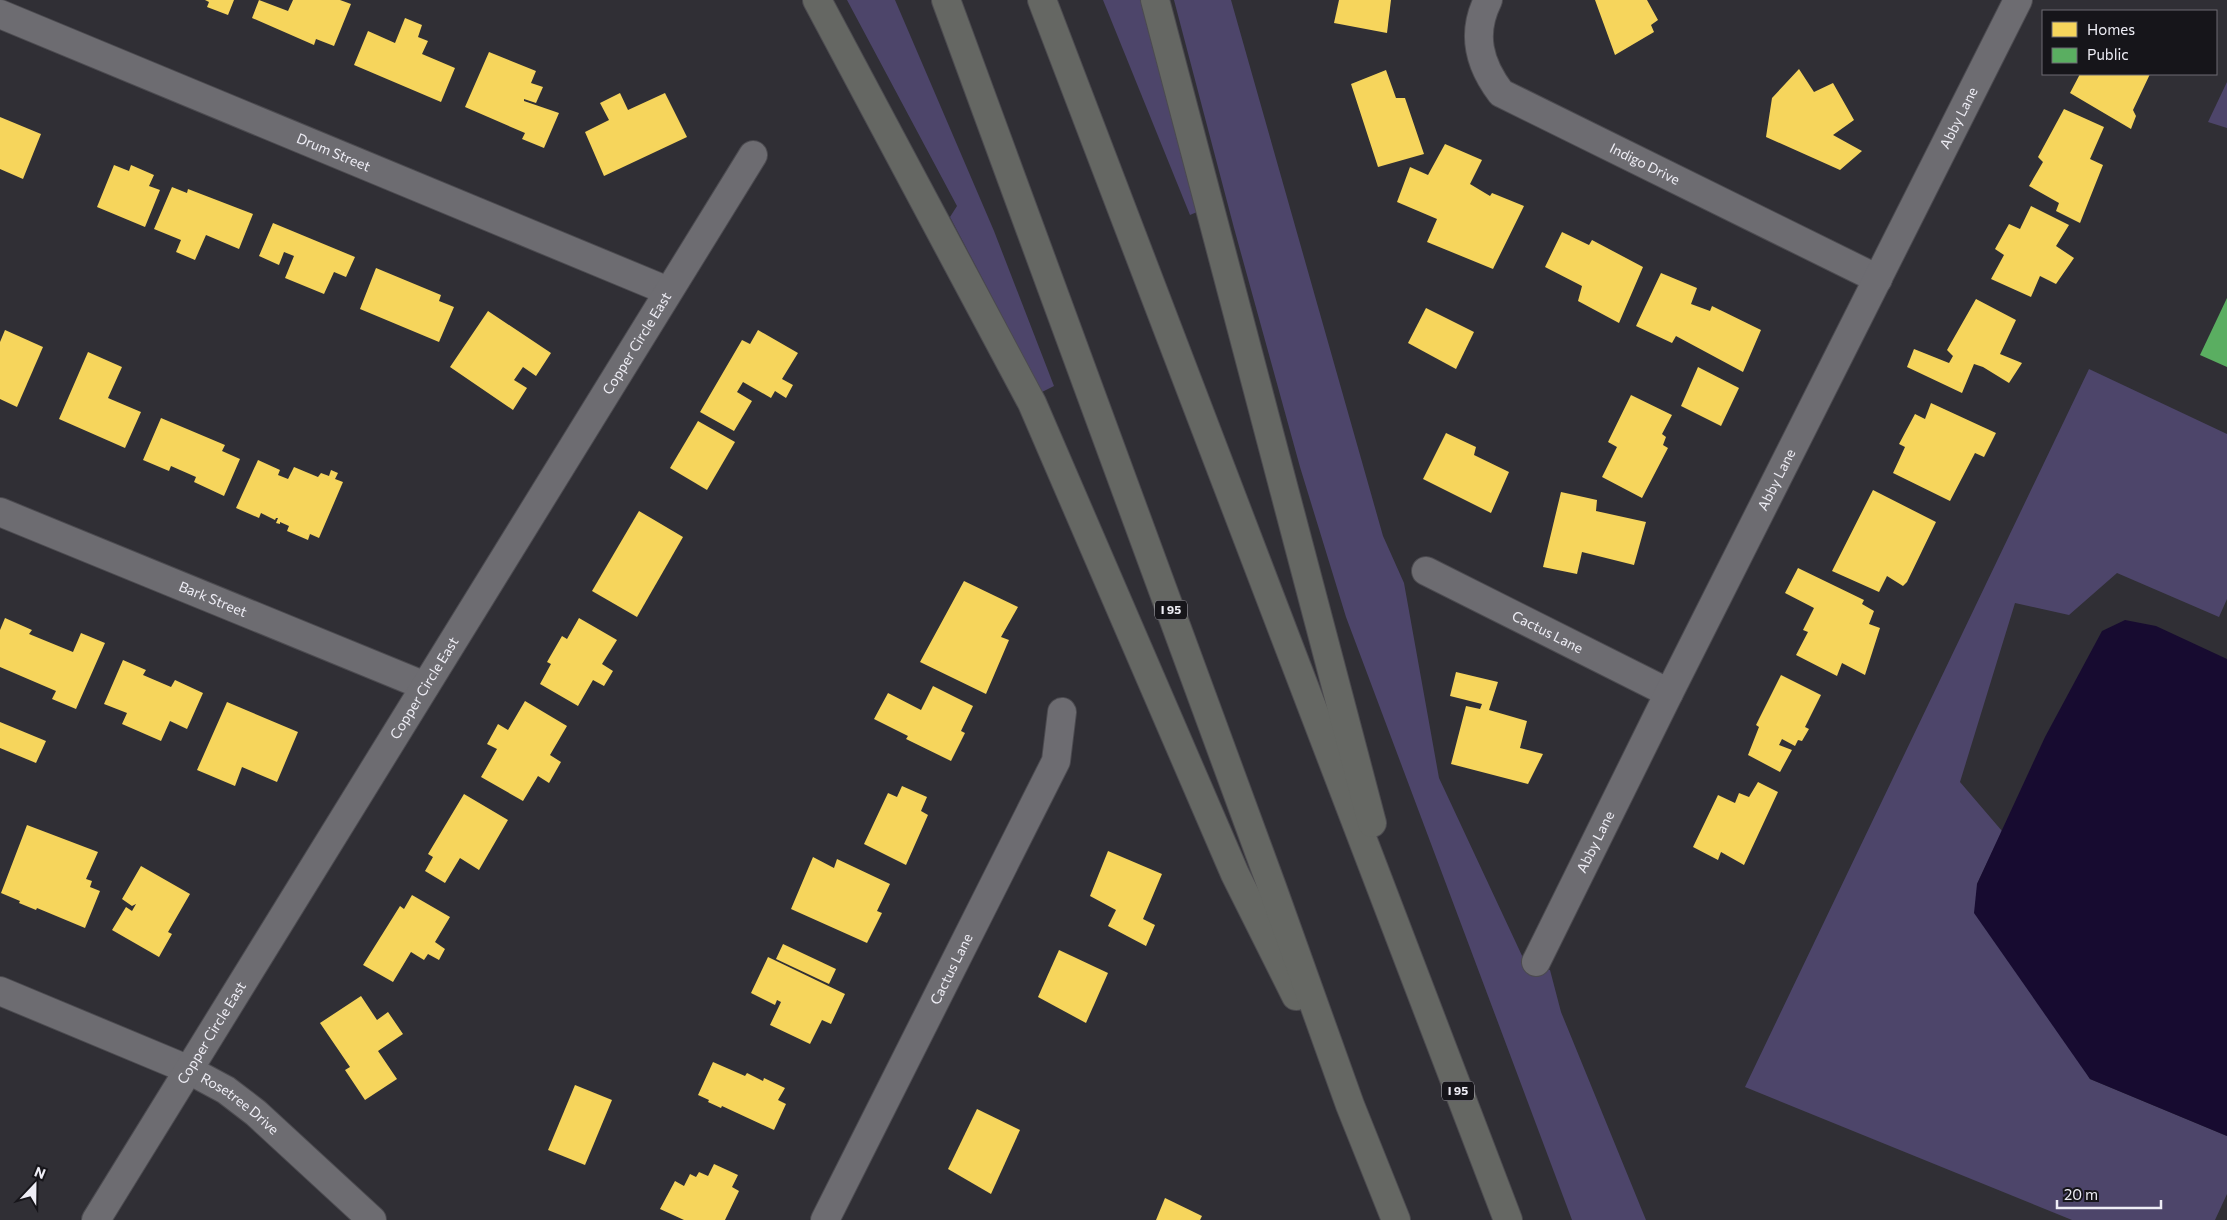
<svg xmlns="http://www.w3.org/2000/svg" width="2227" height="1220" font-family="Commissioner,sans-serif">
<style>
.green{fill:#4d456a}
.water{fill:#170b30}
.homes{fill:#f6d55c}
.public{fill:#5aae61}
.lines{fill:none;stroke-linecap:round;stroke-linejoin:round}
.minor-casing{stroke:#4c4b50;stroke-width:30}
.motorway-casing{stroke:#4c4b50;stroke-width:30}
.minor{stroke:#6d6c71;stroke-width:28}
.motorway{stroke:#656763;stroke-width:28}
.labels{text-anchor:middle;stroke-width:5;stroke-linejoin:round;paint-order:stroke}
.shield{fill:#16151a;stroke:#adacb3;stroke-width:1}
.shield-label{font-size:12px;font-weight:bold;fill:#eeedf5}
.street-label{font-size:14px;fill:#eeedf5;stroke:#16151a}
</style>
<rect width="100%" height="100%" fill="#302f35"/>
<!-- green -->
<g class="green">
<path d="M847 0H895L994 231 1054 386 1042 392 950 217 957 206Z"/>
<path d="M1103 0H1143L1197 212 1190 215Z"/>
<path d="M1174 0H1231L1383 536 1404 583 1439 778 1524 960 1550 970 1561 1012 1646 1220H1572L1346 617 1300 467 1234 228Z"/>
<path d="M2227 82V128L2208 122Z"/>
<path d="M2089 369 2227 434V599L2219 617 2117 573 2069 615 2015 603 1960 782 2002 831 1977 884 2090 1079 2227 1136V1194L2215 1220H2072L1745 1087Z"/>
</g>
<!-- water -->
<path class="water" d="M2125 620 2156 626 2227 659V1136L2090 1079 1974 913 1977 884 2045 737 2102 631Z"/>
<!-- homes -->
<g class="homes">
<path d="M205 0H234L228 15 207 7 209 2Z"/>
<path d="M259 0 288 11 293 0H340L351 4 334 46 316 39 314 45 252 18Z"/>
<path d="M1339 0H1391L1387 33 1334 23Z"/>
<path d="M1595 0H1647L1658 20 1651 25 1654 32 1615 55Z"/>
<path d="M405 18 422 25 418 37 428 41 422 54 455 68 441 102 354 65 368 31 395 43Z"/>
<path d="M489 52 536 71 531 83 543 87 536 103 524 99V101L559 113 544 148 522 139 525 133 465 107Z"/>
<path d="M1799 69 1814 92 1833 83 1854 120 1833 135 1862 151 1840 170 1766 137 1772 98Z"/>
<path d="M1386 70 1396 98H1405L1424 154 1378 167 1351 84Z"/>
<path d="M2080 74H2150L2133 110 2136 116 2131 129 2070 93Z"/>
<path d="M620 93 628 110 665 93 687 137 604 176 585 132 609 120 600 103Z"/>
<path d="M2064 109 2104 127 2090 159 2103 165 2080 223 2056 211 2059 203 2029 186 2043 162 2038 157Z"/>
<path d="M0 117 41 134 23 179 0 169Z"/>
<path d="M1445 144 1482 160 1470 184 1490 196 1492 193 1524 206 1493 269 1427 242 1437 219 1397 202 1410 167 1428 175Z"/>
<path d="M114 165 129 171 131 165 154 175 149 186 160 190 145 227 97 207Z"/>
<path d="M172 187 187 193 188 189 253 214 239 249 206 235 195 260 176 252 181 240 154 229Z"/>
<path d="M2031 206 2069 225 2056 246 2074 258 2056 284 2040 276 2031 297 1991 279 2004 255 1995 249 2009 224 2020 229Z"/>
<path d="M273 223 355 257 346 277 334 272 324 294 285 278 294 256 284 252 279 265 259 256Z"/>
<path d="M1562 232 1589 245 1592 240 1643 267 1619 323 1578 301 1582 286 1545 267Z"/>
<path d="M376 268 441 295 439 301 454 307 439 342 360 309Z"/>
<path d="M1661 273 1697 288 1691 304 1710 311 1712 306 1761 330 1743 372 1676 336 1672 343 1636 326Z"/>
<path d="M1976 299 2016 320 2000 354 2022 363 2009 383 1983 367 1974 364 1962 393 1907 367 1914 349 1949 363 1953 356 1947 350Z"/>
<path d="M1426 308 1474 332 1456 369 1408 343Z"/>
<path d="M488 311 551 353 536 376 523 367 514 380 527 388 513 410 450 367Z"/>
<path d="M5 330 43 347 17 407 0 399V342Z"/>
<path d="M758 330 798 353 782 379 793 385 786 398 775 391 771 398 743 382 737 392 752 401 734 431 700 412 742 340 750 344Z"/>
<path d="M88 352 122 367 108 398 141 412 125 448 59 419Z"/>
<path d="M1698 367 1739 388 1721 426 1681 406Z"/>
<path d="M1631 395 1672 415 1662 434 1666 437 1663 445 1668 448 1642 498 1602 477 1617 447 1608 442Z"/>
<path d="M1931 403 1996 433 1984 457 1975 453 1950 501 1893 473 1905 447 1899 444 1915 414 1925 419Z"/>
<path d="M161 418 225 445 222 451 240 459 224 496 194 482 196 477 171 466 169 471 143 460Z"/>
<path d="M698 421 735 442 707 490 670 468Z"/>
<path d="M1446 433 1476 447 1474 455 1509 472 1491 513 1423 479Z"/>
<path d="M258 460 280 470 278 475 288 479 294 467 318 477 321 473 329 476 331 470 338 473 335 479 343 482 319 538 310 534 308 540 287 531 289 526 280 522V524L276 523 278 518H276L275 520 261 513 259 518 236 508Z"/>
<path d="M1873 490 1936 522 1907 582 1903 586 1887 576 1879 592 1832 571Z"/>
<path d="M1561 492 1597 500 1596 511 1646 522 1634 565 1582 552 1577 574 1543 567Z"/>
<path d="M639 511 683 537 637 617 592 591Z"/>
<path d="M1798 568 1864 600 1862 604 1874 611 1869 624 1880 628 1865 675 1842 663 1837 676 1796 655 1808 632 1803 630 1814 608 1785 593Z"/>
<path d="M964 581 1018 607 1001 637 1009 640 986 694 920 662Z"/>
<path d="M5 618 32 630 29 634 73 652 81 633 105 643 76 709 52 699 56 691 0 667V630Z"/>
<path d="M579 618 617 640 602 664 613 671 604 686 593 680 578 706 540 684 551 664 547 662 562 636 567 639Z"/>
<path d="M123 660 146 670 143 675 171 687 175 680 203 693 187 729 170 721 161 741 122 724 127 713 104 704Z"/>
<path d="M1456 672 1498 682 1489 710 1527 721 1520 748 1543 754 1528 784 1451 764 1466 706 1480 709 1482 704 1450 696Z"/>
<path d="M1781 675 1821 695 1805 727 1809 729 1802 741 1798 740 1795 746 1782 739 1779 745 1792 750 1780 772 1748 755 1759 727 1756 725Z"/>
<path d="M933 686 973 706 961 731 965 733 951 761 906 739 908 736 874 719 888 693 921 710Z"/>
<path d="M525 701 567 726 550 755 561 762 549 783 538 776 523 801 481 777 497 749 487 744 498 724 508 730Z"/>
<path d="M227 702 298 732 277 782 242 767 235 786 197 770Z"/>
<path d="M0 722 46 741 36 763 0 748Z"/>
<path d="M1758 782 1778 792 1744 865 1721 852 1718 860 1693 847 1718 795 1735 803 1739 793 1749 797Z"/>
<path d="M902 786 927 797 921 811 928 815 906 865 864 844 888 793 897 797Z"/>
<path d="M464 794 508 820 479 870 460 858 445 883 425 871 433 857 428 854Z"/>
<path d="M27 825 98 852 86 879 92 881 90 887 100 891 85 928 37 908 36 910 19 903 20 901 1 893Z"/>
<path d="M1108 851 1162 874 1143 919 1155 925 1146 946 1108 926 1116 910 1090 896Z"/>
<path d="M813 857 834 868 837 859 890 884 877 911 882 913 867 943 791 909Z"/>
<path d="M141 866 190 894 168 932 172 934 159 957 112 930 126 907 132 911 136 904 132 906 122 899Z"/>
<path d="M412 895 450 917 435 942 445 949 439 960 428 954 424 960 411 952 393 982 363 965 400 906 404 909Z"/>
<path d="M783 944 836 969 829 984 776 959Z"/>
<path d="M1059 950 1108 973 1086 1023 1038 997Z"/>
<path d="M768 957 845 994 831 1024 822 1020 810 1044 770 1025 781 1002 777 1000 775 1005 751 993Z"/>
<path d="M361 996 377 1020 388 1012 403 1034 378 1051 397 1079 365 1100 345 1070 350 1067 320 1023Z"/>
<path d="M713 1062 745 1076 747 1073 763 1081 764 1078 785 1088 778 1100 786 1104 774 1130 722 1106 721 1108 708 1102 709 1100 698 1095Z"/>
<path d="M575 1085 612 1100 585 1165 548 1150Z"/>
<path d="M977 1109 1020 1130 991 1194 948 1169Z"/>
<path d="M714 1164 738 1175 732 1187 739 1191 725 1220H684L660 1209 675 1181 684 1186 690 1174 696 1177 699 1172 708 1176Z"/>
<path d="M1165 1198 1202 1216 1200 1220H1156Z"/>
</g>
<!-- public -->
<path class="public" d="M2227 298V367L2200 355Z"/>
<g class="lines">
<!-- minor casing -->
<g class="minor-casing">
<g id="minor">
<path id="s1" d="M1488 0C1471 34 1479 64 1501 93L1878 279"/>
<path id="s2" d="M0 14 668 291"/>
<path id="s3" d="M0 512 425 686"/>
<path id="s4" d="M1426 571 1669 693"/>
<path id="s5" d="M1536 962 1669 693 2018 0"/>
<path id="s6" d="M0 991 187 1069 226 1090 256 1113 372 1220"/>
<path id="s7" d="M96 1220 753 155"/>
<path id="s8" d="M825 1220 1056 761 1062 712"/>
</g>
</g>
<!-- motorway casing -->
<g class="motorway-casing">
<g id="motorway">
<path d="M817 0 1032 403 1235 874 1296 996"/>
<path d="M946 0 1272 887 1350 1105 1396 1220"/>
<path d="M1042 0 1508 1220"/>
<path d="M1155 0 1372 823"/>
</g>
</g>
<!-- minor -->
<use href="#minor" class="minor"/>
<!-- motorway -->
<use href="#motorway" class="motorway"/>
</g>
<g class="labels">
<!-- shield labels -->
<g class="shield">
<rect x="1155" y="600.5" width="32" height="19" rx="4"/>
<rect x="1442" y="1081.5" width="32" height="19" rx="4"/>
</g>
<g class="shield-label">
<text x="1171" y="614">I 95</text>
<text x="1458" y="1095">I 95</text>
</g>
<!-- street labels -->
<g class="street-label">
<text dy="5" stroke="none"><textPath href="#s5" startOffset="944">Abby Lane</textPath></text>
<text dy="5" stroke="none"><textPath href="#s2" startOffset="361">Drum Street</textPath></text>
<text dy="5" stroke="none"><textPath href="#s1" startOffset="260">Indigo Drive</textPath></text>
<text dy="5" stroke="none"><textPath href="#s7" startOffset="1030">Copper Circle East</textPath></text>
<text dy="5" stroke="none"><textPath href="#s5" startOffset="539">Abby Lane</textPath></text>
<text dy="5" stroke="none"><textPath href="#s3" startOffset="230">Bark Street</textPath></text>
<text dy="5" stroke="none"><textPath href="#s4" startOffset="136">Cactus Lane</textPath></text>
<text dy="5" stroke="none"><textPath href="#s7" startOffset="625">Copper Circle East</textPath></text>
<text dy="5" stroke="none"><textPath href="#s5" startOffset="134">Abby Lane</textPath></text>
<text dy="5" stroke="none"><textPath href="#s8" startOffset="281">Cactus Lane</textPath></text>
<text dy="5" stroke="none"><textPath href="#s7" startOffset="220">Copper Circle East</textPath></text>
<text dy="5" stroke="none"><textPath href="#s6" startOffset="266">Rosetree Drive</textPath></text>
</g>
</g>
<!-- legend -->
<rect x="2042" y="10" width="175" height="65" fill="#16151a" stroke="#6c6b72"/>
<rect x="2052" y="22" width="25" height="15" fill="#f6d55c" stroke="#6c6b72"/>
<text x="2087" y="35" font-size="15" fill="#eeedf5">Homes</text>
<rect x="2052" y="48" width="25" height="15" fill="#5aae61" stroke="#6c6b72"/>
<text x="2087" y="60" font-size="15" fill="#eeedf5">Public</text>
<!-- north arrow -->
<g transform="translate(35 1185) rotate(22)" stroke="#16151a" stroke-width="4" paint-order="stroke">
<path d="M0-4L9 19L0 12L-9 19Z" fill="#eeedf5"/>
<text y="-8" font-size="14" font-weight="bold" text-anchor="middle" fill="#eeedf5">N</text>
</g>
<!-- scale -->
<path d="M2057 1200v8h104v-8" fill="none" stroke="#eeedf5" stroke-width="2.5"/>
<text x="2064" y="1200" font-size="15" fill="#eeedf5" stroke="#16151a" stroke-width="4" paint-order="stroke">20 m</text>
</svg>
